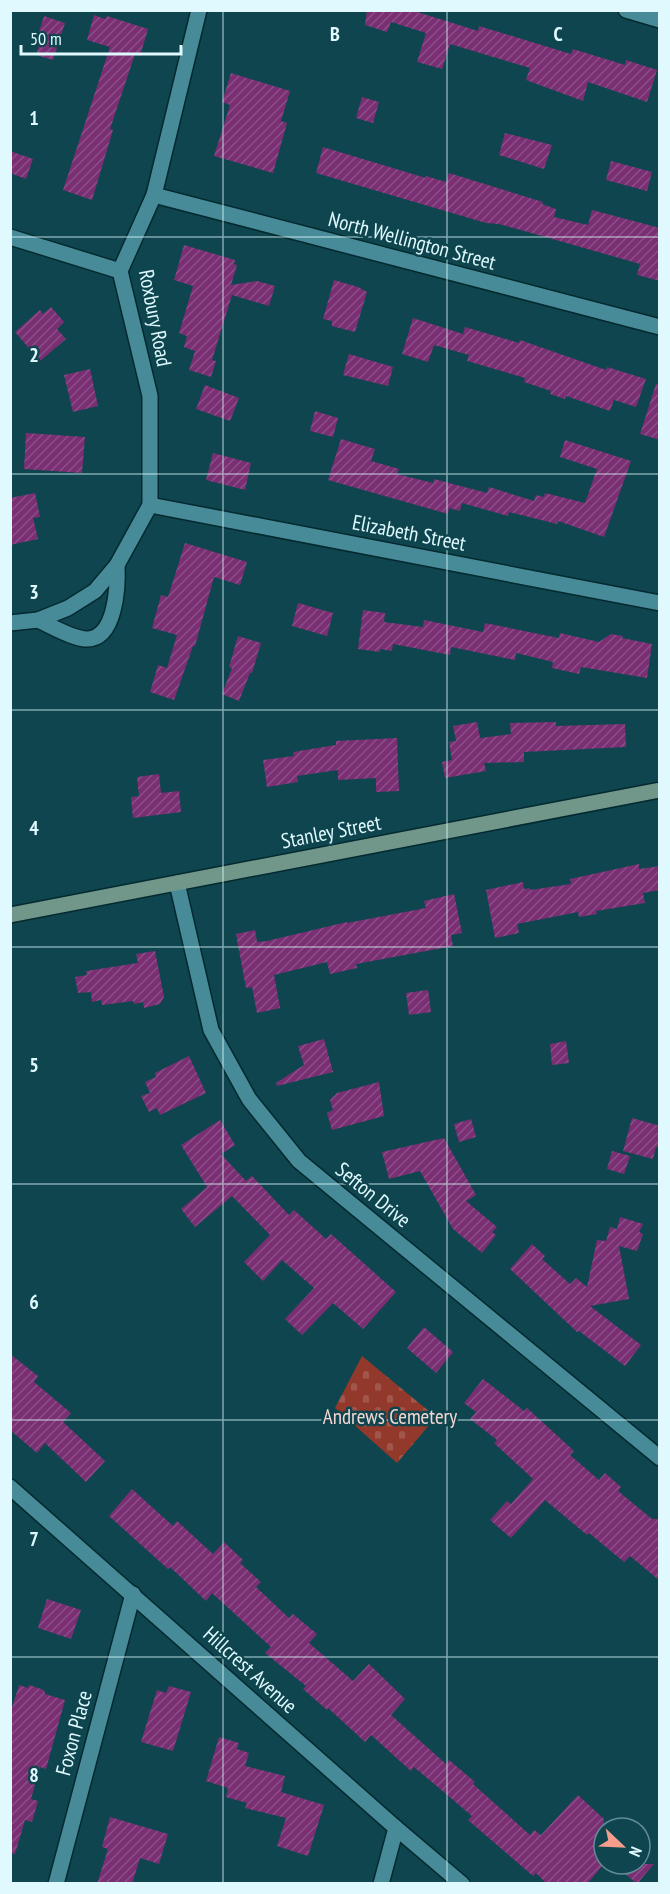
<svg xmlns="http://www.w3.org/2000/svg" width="670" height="1894" font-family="'PT Sans Narrow',sans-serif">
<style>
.cemetery{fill:url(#cemetery-stones)}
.building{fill:url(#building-hatch)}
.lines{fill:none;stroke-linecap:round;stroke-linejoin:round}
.minor-casing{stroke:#042a30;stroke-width:18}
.secondary-casing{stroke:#042a30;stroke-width:18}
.minor{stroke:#488b98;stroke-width:15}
.secondary{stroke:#709789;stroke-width:15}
.grid{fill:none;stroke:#dff9fe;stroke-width:1.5;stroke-opacity:0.55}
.labels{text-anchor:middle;stroke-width:5;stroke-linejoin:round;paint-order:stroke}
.street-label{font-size:21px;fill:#dff9fe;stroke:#0e454e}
.park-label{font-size:21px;fill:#f4d7d2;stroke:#0e454e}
.grid-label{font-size:20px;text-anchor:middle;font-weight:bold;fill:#dff9fe;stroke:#0e454e;stroke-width:5;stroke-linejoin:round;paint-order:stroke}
</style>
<defs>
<pattern id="cemetery-stones" width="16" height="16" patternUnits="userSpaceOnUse" patternTransform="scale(1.5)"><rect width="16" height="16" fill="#92392b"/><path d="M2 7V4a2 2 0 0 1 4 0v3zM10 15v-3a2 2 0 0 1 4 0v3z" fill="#a1564b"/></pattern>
<pattern id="building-hatch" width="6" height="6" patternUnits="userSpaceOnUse" patternTransform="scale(1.5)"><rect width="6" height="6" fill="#7a2f73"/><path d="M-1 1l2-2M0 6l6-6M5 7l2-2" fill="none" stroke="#8c4e88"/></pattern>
</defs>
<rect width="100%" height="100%" fill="#0e454e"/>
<!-- cemetery -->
<path class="cemetery" d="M362 1356 436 1417 397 1463 335 1408Z"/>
<!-- building -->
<g class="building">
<path d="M367 10H411L478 31 479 26 571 54 573 49 625 65 626 60 657 70 647 102 588 82 583 101 526 80 530 68 450 44 442 69 417 62 426 33 391 22 387 32 365 25Z"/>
<path d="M94 15 105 19 107 16 148 29 140 56 135 54 110 129 113 130 92 200 63 190 110 47 87 40Z"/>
<path d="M44 16 65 23 53 60 36 55 43 33 39 32Z"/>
<path d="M231 73 290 91 281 121 287 123 273 173 214 156 230 105 222 102Z"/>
<path d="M362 97 379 102 373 123 356 118Z"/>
<path d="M505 133 552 145 544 169 499 155Z"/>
<path d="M323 147 426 178V176L446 182 449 173 543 202 542 204 556 209 554 217 588 225 592 210 660 228V281L637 275 640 264 535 234 499 224 486 223 316 173Z"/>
<path d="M10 151 33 159 26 179 10 173Z"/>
<path d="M611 161 652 172 647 191 606 180Z"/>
<path d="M184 245 235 260 234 264 237 265 231 285 257 281 275 286 269 306 232 295 212 360 216 361 211 377 189 370 195 351 184 347 187 336 179 333 193 286 174 280Z"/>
<path d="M334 280 358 287 367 292 355 332 332 326V321L323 319Z"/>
<path d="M51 307 64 322 57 329 66 339 40 361 15 332 40 310 43 314Z"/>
<path d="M413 318 463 334 465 327 519 343 520 340 606 370 607 367 646 379 636 407 614 400 610 411 566 396 565 399 550 394 551 391 524 382 525 378 467 361 469 355 434 345 428 362 402 354Z"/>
<path d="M349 354 393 367 388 386 343 375Z"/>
<path d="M90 369 98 406 73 412 64 375Z"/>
<path d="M656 384H660V440L640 434Z"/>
<path d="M205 385 239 398 230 421 196 409Z"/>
<path d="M315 411 338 418 333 437 310 431Z"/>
<path d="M26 433 85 437 82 473 24 469Z"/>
<path d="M341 439 375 449 371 461 399 469 397 474 433 483 434 479 487 493 489 487 534 501 536 495 544 497 545 493 585 503 597 469 560 457 565 440 631 461 604 537 558 521 557 524 509 512 508 516 462 503 460 511 449 508 448 514 328 480Z"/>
<path d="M213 453 251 463 245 490 206 480Z"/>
<path d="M35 493 40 517 33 518 38 539 10 545V498Z"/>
<path d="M185 543 247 562 240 585 214 577 195 646H193L174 700 150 692 158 665 167 668 177 635 152 628 161 595 168 597Z"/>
<path d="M298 603 333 613 327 636 292 626Z"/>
<path d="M363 610 385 613 384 622 423 627 424 620 483 632 485 623 559 638 560 633 599 642 611 634 623 636 622 638 652 644 647 678 581 667 579 674 552 668 553 662 516 653 515 660 451 647 450 655 393 644 392 651 380 649V652L358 649Z"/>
<path d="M238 636 261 643 252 673H250L239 701 222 694 232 668 229 667Z"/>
<path d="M477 722 480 738 511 734 510 723 556 722V726L625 724 626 747 524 752V762L484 763 486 771 445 778 442 762 452 760 449 742 456 741 453 726Z"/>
<path d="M397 738 399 791 376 792V778L338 780V770L297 776 298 782 267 787 263 760 294 756 293 752 336 745V741Z"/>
<path d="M159 774 161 793 179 791 181 812 133 818 131 797 139 796 137 777Z"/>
<path d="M639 864V869L660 866V890L643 893 645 903 596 911 597 914 579 917 578 912 517 924 519 933 495 938 486 890 523 882 524 889 530 888V890L571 884 570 879Z"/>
<path d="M454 894 462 933 451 935 453 946 356 964 357 968 330 974 327 962 274 975 280 1008 257 1013 252 987 246 988 236 934 255 930 257 942 267 941 347 922V923L426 908 424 901Z"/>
<path d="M155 951 164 997 160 1004 144 1008 143 1002 134 1004 133 1001 102 1005 101 1000 92 1002 91 992 78 993 75 977 87 975 86 971 138 963 136 954Z"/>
<path d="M428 990 431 1012 409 1015 406 993Z"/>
<path d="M324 1039 333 1072 277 1086 276 1083 304 1065 298 1046Z"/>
<path d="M566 1041 569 1063 552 1065 550 1044Z"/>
<path d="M189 1056 206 1093 160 1115 157 1108 149 1112 141 1096 150 1093 145 1082 156 1077 155 1073Z"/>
<path d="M379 1082 384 1116 332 1130 327 1113 333 1110 330 1100 337 1093Z"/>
<path d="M632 1118 660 1126V1148L656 1147 653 1159 623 1151Z"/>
<path d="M471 1119 476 1137 459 1142 454 1124Z"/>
<path d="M220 1120 235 1145 221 1154 246 1181 252 1176 289 1215 294 1210 326 1239 331 1234 396 1292 363 1329 333 1303 302 1335 285 1319 314 1288 282 1260 263 1281 244 1262 270 1235 232 1196 195 1227 181 1209 207 1187 181 1145Z"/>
<path d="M444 1138 476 1195 466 1201 497 1227 492 1232 496 1235 482 1253 453 1229 420 1171 389 1179 382 1152Z"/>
<path d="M612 1151 630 1156 624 1174 607 1169Z"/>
<path d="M620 1217 643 1224 639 1232 643 1234 637 1251 619 1246 629 1299 590 1306 641 1345 625 1366 579 1331 577 1332 510 1269 532 1244 545 1256 542 1259 570 1284 576 1278 587 1287 597 1240 606 1241 610 1227 617 1229Z"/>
<path d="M424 1327 453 1352 436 1373 407 1348Z"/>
<path d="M10 1354 38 1376 34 1382 71 1413 63 1422 105 1461 86 1482 45 1443 37 1453 10 1430Z"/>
<path d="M483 1379 524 1411 527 1408 574 1451 570 1455 599 1480 605 1473 621 1487 618 1491 652 1519H660V1581L630 1556 624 1562 589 1533 587 1535 545 1500 511 1538 490 1520 507 1501 511 1504 533 1479 494 1443 497 1440 470 1419 476 1412 464 1403Z"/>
<path d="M132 1489 173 1526 177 1521 213 1554 224 1542 243 1560 240 1563 261 1582 256 1587 289 1618 293 1614 317 1634 309 1643 353 1681 369 1664 405 1699 391 1715 446 1764 449 1760 475 1782 473 1784 530 1835 534 1830 541 1835 578 1795 604 1819V1864L587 1884H547L536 1873 533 1876 468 1820 472 1816 414 1767 411 1771 371 1735 365 1742 328 1708 327 1710 303 1689 306 1686 265 1653 271 1647 212 1593 206 1601 170 1567 168 1569 109 1516Z"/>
<path d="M47 1599 81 1610 71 1639 38 1628Z"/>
<path d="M19 1685 28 1688 29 1685 44 1690 45 1694 65 1700 46 1769 40 1767 31 1799 38 1801 32 1822 25 1820 15 1854 10 1853V1714Z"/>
<path d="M169 1686 191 1692 173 1751 141 1742 157 1690 166 1693Z"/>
<path d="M219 1737 239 1743 237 1749 249 1753 245 1766 285 1776 281 1792 324 1805 308 1856 277 1846 286 1818 245 1808 247 1803 226 1797 228 1788 206 1781Z"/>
<path d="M110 1817 168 1834 159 1864 140 1858 132 1884H97L108 1849 102 1847Z"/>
<path d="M614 1864H654L637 1884Z"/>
</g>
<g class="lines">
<!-- minor casing -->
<g class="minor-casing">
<g id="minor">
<path d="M626 10 660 20"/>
<path d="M154 195 660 327"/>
<path d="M10 237 120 271"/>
<path d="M150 505 660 603"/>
<path d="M38 620C52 626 69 637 85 639 116 641 118 586 117 565"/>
<path d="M10 623 38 620 68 608 95 591 117 565 150 505V396L120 271 154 195 199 10"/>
<path d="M177 883 211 1030 249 1099 299 1161 660 1458"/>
<path d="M10 1487 396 1828 462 1884"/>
<path d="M56 1884 133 1594"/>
<path d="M381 1884 396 1828"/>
</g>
</g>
<!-- secondary casing -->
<g class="secondary-casing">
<path id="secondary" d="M10 915 660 790"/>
</g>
<!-- minor -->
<use href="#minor" class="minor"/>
<!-- secondary -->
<use href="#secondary" class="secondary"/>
</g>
<!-- grid -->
<path class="grid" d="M223 10V1884M447 10V1884M10 237H660M10 474H660M10 710H660M10 947H660M10 1184H660M10 1420H660M10 1657H660"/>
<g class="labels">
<!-- street labels -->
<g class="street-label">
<text transform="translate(412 241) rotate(15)" y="7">North Wellington Street</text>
<text transform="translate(155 318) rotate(79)" y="7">Roxbury Road</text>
<text transform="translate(409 533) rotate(11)" y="7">Elizabeth Street</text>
<text transform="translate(331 832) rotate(-11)" y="7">Stanley Street</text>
<text transform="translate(373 1195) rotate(39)" y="7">Sefton Drive</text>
<text transform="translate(250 1670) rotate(42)" y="7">Hillcrest Avenue</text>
<text transform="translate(74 1733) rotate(-75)" y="7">Foxon Place</text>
</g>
<!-- park labels -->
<g class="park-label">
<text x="390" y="1424">Andrews Cemetery</text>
</g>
</g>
<g class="grid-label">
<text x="335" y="41">B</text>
<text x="558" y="41">C</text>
<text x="34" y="125">1</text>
<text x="34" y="362">2</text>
<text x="34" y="599">3</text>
<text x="34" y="835">4</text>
<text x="34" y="1072">5</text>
<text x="34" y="1309">6</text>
<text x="34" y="1546">7</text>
<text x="34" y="1782">8</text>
</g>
<!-- border -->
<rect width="670" height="1894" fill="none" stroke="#dff9fe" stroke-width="24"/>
<!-- north arrow -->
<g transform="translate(622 1846) rotate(113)"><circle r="28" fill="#0e454e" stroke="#628d94" stroke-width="1.5"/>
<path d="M0-4.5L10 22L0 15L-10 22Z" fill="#f49d8d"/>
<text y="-9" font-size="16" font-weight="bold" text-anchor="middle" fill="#dff9fe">N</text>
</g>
<!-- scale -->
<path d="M21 45v9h160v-9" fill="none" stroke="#dff9fe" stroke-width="3"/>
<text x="30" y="45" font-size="18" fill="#dff9fe" stroke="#0e454e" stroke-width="4.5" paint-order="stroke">50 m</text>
</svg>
